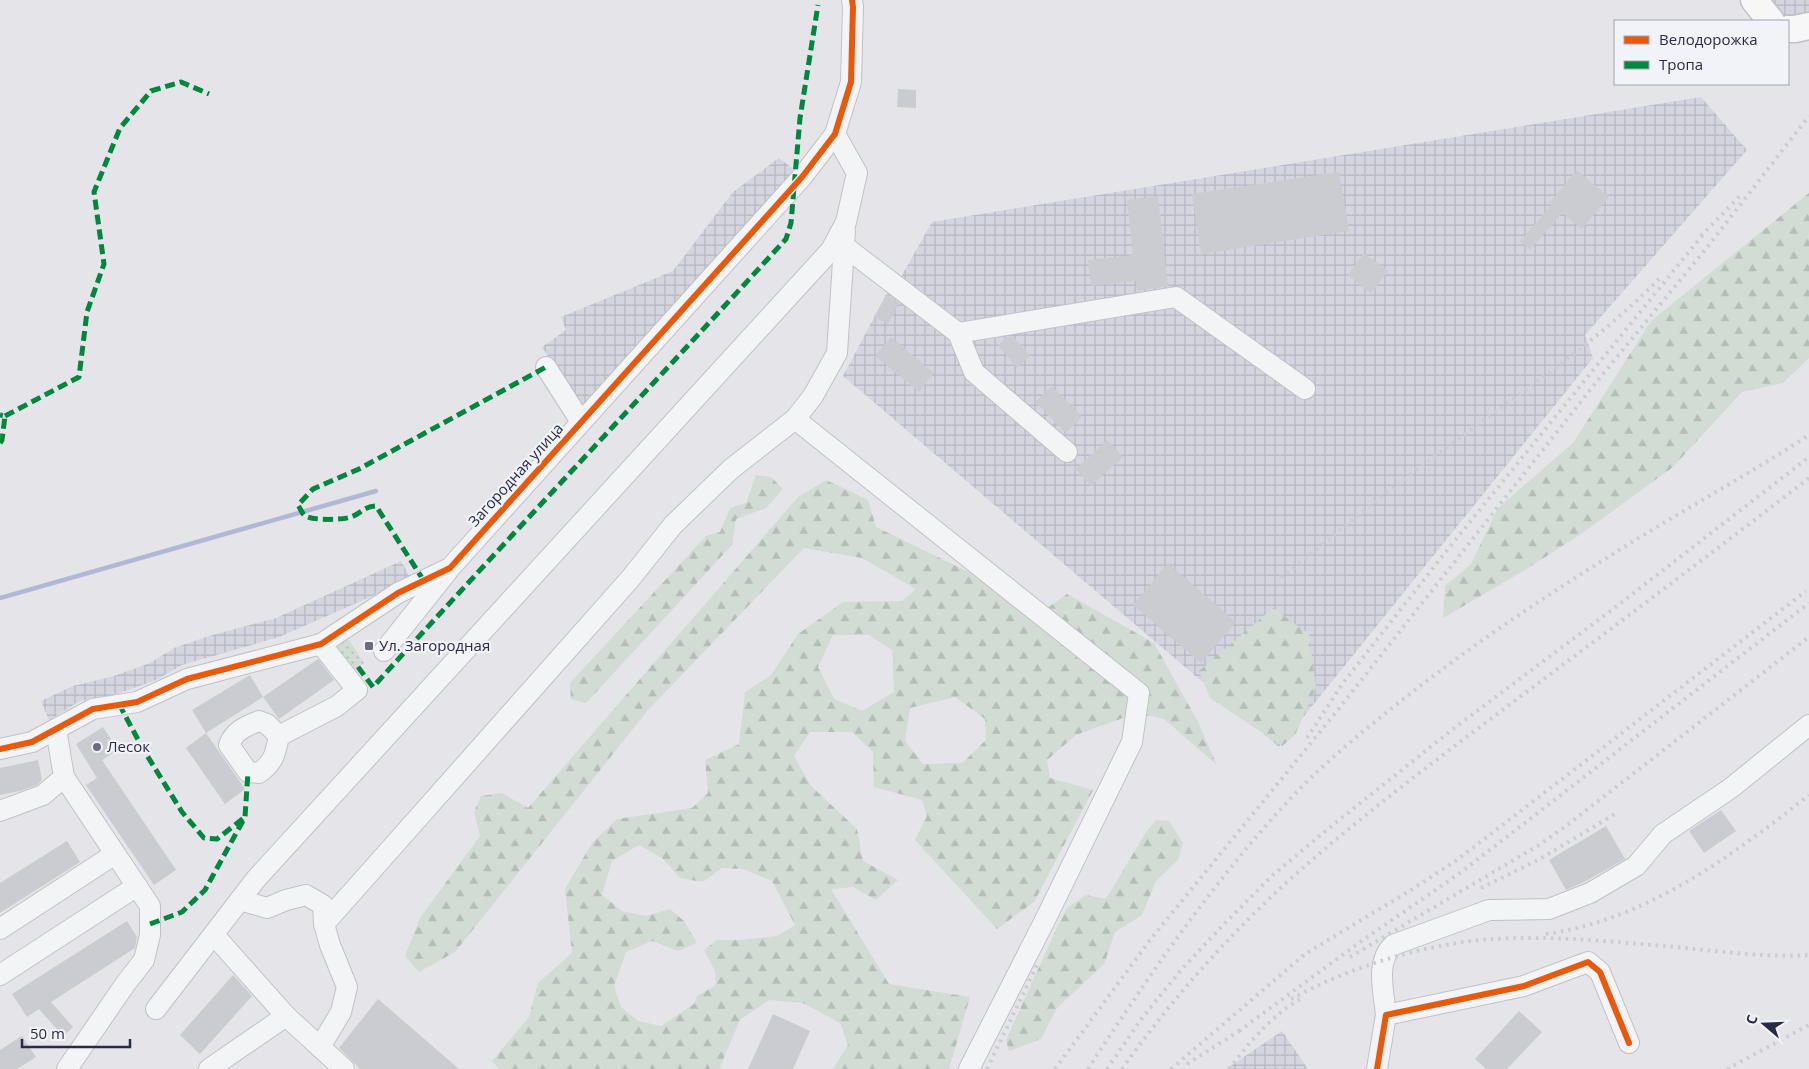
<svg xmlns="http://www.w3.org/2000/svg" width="1809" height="1069" font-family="'Open Sans',sans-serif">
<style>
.industrial{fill:url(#industrial-grid)}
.grass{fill:url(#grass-dots)}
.forest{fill:url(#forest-firs);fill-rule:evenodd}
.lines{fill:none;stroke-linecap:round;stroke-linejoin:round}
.stream{stroke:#b1b8d5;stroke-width:4.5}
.building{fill:#cbccd2}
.minor-casing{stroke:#c1c1c7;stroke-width:22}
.major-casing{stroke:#c0c1c7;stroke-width:29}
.minor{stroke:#f3f4f6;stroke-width:20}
.major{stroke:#f7f7f7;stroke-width:26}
.rail{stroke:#cccdd1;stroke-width:4;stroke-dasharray:2.5 5;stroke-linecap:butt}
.quiet{stroke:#00873e;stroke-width:5;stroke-dasharray:10 5;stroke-linecap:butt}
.cycleway-casing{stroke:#f2f3f8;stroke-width:9}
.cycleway{stroke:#e8590c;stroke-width:6}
.poi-dot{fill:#6a6c7e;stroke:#f2f3f8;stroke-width:2}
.labels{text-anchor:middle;stroke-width:4.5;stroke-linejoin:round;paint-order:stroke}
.street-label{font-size:15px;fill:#292b45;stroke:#f2f3f8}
.poi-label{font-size:15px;fill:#292b45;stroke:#f2f3f8;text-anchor:start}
</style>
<defs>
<pattern id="industrial-grid" width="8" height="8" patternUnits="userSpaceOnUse" patternTransform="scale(1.25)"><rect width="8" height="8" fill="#d4d5df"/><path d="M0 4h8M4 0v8" fill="none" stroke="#b6b7c1"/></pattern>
<pattern id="grass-dots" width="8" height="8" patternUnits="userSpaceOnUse" patternTransform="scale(1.25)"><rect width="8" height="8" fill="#d2dcd5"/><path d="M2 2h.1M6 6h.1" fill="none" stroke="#b4bdb8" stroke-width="1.8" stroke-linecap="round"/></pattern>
<pattern id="forest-firs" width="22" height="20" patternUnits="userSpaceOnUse" patternTransform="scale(1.25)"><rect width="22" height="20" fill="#d2dcd5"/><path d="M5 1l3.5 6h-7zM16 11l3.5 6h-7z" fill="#b4bdb8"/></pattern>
</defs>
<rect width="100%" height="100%" fill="#e4e4e9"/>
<!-- industrial -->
<g class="industrial">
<path d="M1764 0H1809V18L1781 19Z"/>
<path d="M1701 97 1747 150 1585 335 1593 358 1279 747 843 376 888 291 901 277 932 222Z"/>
<path d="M779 158 796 171 583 409 542 347 566 330 561 317 673 271 733 192Z"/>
<path d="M401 561 411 579 279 637 182 665 156 680 117 694 80 701 49 720 41 701 73 686 114 676 150 663 174 648 209 636 276 618Z"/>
<path d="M1282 1031 1308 1069H1226Z"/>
</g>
<!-- grass -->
<path class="grass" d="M349 640 364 663 351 672 337 653 339 643Z"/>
<!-- forest -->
<g class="forest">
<path d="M1809 193V358L1783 383 1742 392 1673 467 1581 534 1525 570 1443 618 1445 586 1471 564 1498 508 1573 443 1651 321Z"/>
<path d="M756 475 771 477 783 489 766 508 736 519 732 545 586 703 571 699 570 683 706 536 720 532 730 508 746 503Z"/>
<path d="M826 480 868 500 876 527 985 580 1019 610 1046 609 1067 594 1154 643 1197 720 1217 765 1164 719 1137 713 1076 735 1047 760 1050 778 1093 790 1034 902 997 929 915 840 927 816 922 800 874 787 873 752 852 732H810L794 756 811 786 857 829 863 861 898 880 876 900 853 887 831 889 889 984 970 997 949 1069H833L848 1045 840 1023 803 1003 769 1000 740 1020 719 1069H499L492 1061 529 1017 538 983 572 953 565 889 592 843 617 819 692 808 708 793 705 760 739 744 745 692 771 675 798 634 843 602 902 601 916 589 862 558 804 548 648 710 455 952 419 972 405 956 420 918 480 836 474 812 481 796 502 793 528 808 798 497ZM833 635H869L892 650 894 692 862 711 834 699 818 667ZM955 697 985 719 986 740 962 763 923 764 905 741 910 708ZM639 845 662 858 680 878 703 882 722 868 743 869 772 881 795 925 777 936 741 940H717L704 950 715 971 716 985 697 996 694 1004 661 1026 638 1021 621 1007 614 986 626 952 652 941 678 951 697 943 684 921 670 909 646 916 622 911 602 895 612 861Z"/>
<path d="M1273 608 1309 634 1316 687 1295 735 1282 746 1210 698 1199 671Z"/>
<path d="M1156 820 1169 821 1183 843 1178 860 1156 881 1142 915 1115 932 1104 964 1057 1008 1041 1039 1009 1051 1006 1040 1054 934 1067 908 1086 895 1106 899 1146 832Z"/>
</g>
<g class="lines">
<!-- stream -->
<path class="stream" d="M0 598 376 491"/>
</g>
<!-- building -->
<g class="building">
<path d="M898 89 916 90V108L897 107Z"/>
<path d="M1577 170 1609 197 1582 229 1562 213 1530 250 1520 241 1552 204 1550 202Z"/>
<path d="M1339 172 1349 231 1201 254 1192 194Z"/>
<path d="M1158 196 1168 286 1137 291 1136 281 1091 286 1088 260 1133 255 1127 200Z"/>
<path d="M1364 253 1388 271 1371 293 1348 275Z"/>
<path d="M887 294 899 303 888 324 874 317Z"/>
<path d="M1013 336 1030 356 1017 368 998 345 1007 337Z"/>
<path d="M891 337 934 373 919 392 875 356Z"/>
<path d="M1052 386 1082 417 1066 433 1035 402Z"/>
<path d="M1107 440 1123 457 1091 486 1076 469Z"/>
<path d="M1168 563 1236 622 1201 663 1133 605Z"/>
<path d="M318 659 334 680 279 719 263 697Z"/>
<path d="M250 675 263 697 206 733 192 710Z"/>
<path d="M103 727 118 750 102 760 176 870 154 885 86 785 97 778 76 744Z"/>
<path d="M206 733 245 789 225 804 186 748Z"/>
<path d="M38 760 42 780 37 785 20 791 0 795V768Z"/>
<path d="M1721 810 1736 831 1704 853 1689 831Z"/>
<path d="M1606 826 1625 859 1584 882 1566 890 1549 860Z"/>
<path d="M67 841 80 862 0 913V883Z"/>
<path d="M127 921 137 937 135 948 51 1002 73 1027 63 1036 39 1009 27 1017 12 994Z"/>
<path d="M233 975 252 996 200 1054 180 1035Z"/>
<path d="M378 999 459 1069H360L339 1048Z"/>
<path d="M1519 1011 1542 1032 1507 1069H1486L1475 1059Z"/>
<path d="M773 1014 810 1031 793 1069H748Z"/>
<path d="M22 1036 36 1057 17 1069H0V1050Z"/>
</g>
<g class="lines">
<!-- minor casing -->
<g class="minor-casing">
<g id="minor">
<path d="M844 246 958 333 1176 297 1305 389"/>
<path d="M958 333 974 372 1067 452"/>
<path d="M546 367 581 422"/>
<path d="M795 419 1139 693 1132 742 1045 920 969 1069"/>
<path d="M384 651 447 572"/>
<path d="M56 729 64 777"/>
<path d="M279 736C275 755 274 762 259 773L248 772 229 745C234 731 246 726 259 721L267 724 279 736 337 706 357 690 321 644"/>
<path d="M0 749 32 742 93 709 137 702 187 679 321 644 398 593 450 568 802 177 835 134 851 82 853 7 852 0"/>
<path d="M0 811 43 795 64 777 150 906V935L144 960 126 983 67 1069"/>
<path d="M240 900 267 908 286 900 306 895 323 905 324 924 330 945 347 987 341 1012 320 1047"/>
<path d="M324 924 630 579 673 525 731 469 795 419 813 396 837 353 845 231"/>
<path d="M0 929 115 854"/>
<path d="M214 935 286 1016 344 1069"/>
<path d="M0 975 137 886"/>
<path d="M156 1009 256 879 831 250 846 222 857 173 835 134"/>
<path d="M1386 1015C1384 993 1375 962 1393 945L1489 910 1549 909 1590 893 1636 866 1663 834 1731 788 1809 725"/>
<path d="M209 1069 286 1016"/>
<path d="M1377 1069 1386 1015 1524 986 1588 962 1600 972 1629 1043"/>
</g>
</g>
<!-- major casing -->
<g class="major-casing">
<g id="major">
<path d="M1754 0 1771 21"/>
<path d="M1788 29H1795L1809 26"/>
</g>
</g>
<!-- minor -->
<use href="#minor" class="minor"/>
<!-- major -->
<use href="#major" class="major"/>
<!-- rail -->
<g class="rail">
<path d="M1701 236 1741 195"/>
<path d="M1281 578C1338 531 1395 485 1454 442 1525 390 1598 341 1659 279"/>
<path d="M1307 738 1343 683 1444 554 1705 232"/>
<path d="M1481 888 1540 859 1615 814"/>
<path d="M1546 934C1646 920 1732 856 1809 795"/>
<path d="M1350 957 1539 845 1566 826 1809 637"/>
<path d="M1291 999C1339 973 1391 955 1445 945 1520 931 1600 941 1676 947 1720 951 1765 958 1809 955"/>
<path d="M1239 1031 1360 942 1460 873 1809 603"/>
<path d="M1187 1064 1244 1028"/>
<path d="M987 1069 1037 965"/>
<path d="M1055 1069 1150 940 1337 711 1594 385 1709 245 1809 116"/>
<path d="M1088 1069C1149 975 1213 882 1290 799 1322 765 1359 734 1396 705 1476 641 1562 585 1650 531 1703 499 1757 469 1809 435"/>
<path d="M1107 1069 1142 1018 1182 969 1224 924 1273 875 1324 832 1453 729 1617 606 1809 457"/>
<path d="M1122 1069C1176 993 1241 921 1312 860 1378 803 1448 751 1517 699 1615 626 1712 553 1809 478"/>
<path d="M1171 1069 1305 954 1411 890 1457 860 1806 591"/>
<path d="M1229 1069C1249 1043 1271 1016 1300 999"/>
<path d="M1727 1069 1809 1025"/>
</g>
<!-- quiet -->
<g class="quiet">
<path d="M5 416 79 377 87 312 104 264 94 192 120 128 151 91 181 82 209 94"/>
<path d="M0 443 2 440 5 416 0 415"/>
<path d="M424 581 376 506C363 507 362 513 351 517 343 520 311 521 304 515 302 513 300 508 298 505L313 489 359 469 546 367"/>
<path d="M358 667 373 687C510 536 649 389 786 239L791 223 800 118 818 5"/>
<path d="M119 704 143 749 182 812 204 838 217 839 245 817"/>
<path d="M150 924 182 912 205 890 245 817 248 772"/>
</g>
<!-- cycleway casing -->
<g class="cycleway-casing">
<g id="cycleway">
<path d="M0 749 32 742 93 709 137 702 187 679 321 644 398 593 450 568 802 177 835 134 851 82 853 7 852 0"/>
<path d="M1377 1069 1386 1015 1524 986 1588 962 1600 972 1629 1043"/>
</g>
</g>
<!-- cycleway -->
<use href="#cycleway" class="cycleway"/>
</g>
<!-- markers -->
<g class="poi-dot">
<rect x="364" y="641" width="10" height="10" rx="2.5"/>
<circle cx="97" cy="747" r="5"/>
</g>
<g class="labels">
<!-- street labels -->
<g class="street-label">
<text transform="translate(516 475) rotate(-48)" y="5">Загородная улица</text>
</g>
<!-- poi labels -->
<g class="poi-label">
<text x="379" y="651">Ул. Загородная</text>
<text x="107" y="752">Лесок</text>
</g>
</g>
<!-- legend -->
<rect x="1614" y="20" width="175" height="65" fill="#f2f3f8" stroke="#a2a3b0"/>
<rect x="1624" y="36" width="25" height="8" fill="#e8590c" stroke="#a2a3b0"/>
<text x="1659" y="45" font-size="15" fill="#292b45">Велодорожка</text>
<rect x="1624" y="61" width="25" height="8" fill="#00873e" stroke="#a2a3b0"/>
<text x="1659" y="70" font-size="15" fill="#292b45">Тропа</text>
<!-- north arrow -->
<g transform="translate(1764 1024) rotate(289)" stroke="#f2f3f8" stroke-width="4" paint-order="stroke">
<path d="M0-4L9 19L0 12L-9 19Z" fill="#292b45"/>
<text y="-8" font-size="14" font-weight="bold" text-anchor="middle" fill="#292b45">С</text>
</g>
<!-- scale -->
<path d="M22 1039v8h108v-8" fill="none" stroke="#292b45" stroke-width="2.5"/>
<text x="30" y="1039" font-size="15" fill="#292b45" stroke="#f2f3f8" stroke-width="4" paint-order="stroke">50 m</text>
</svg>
